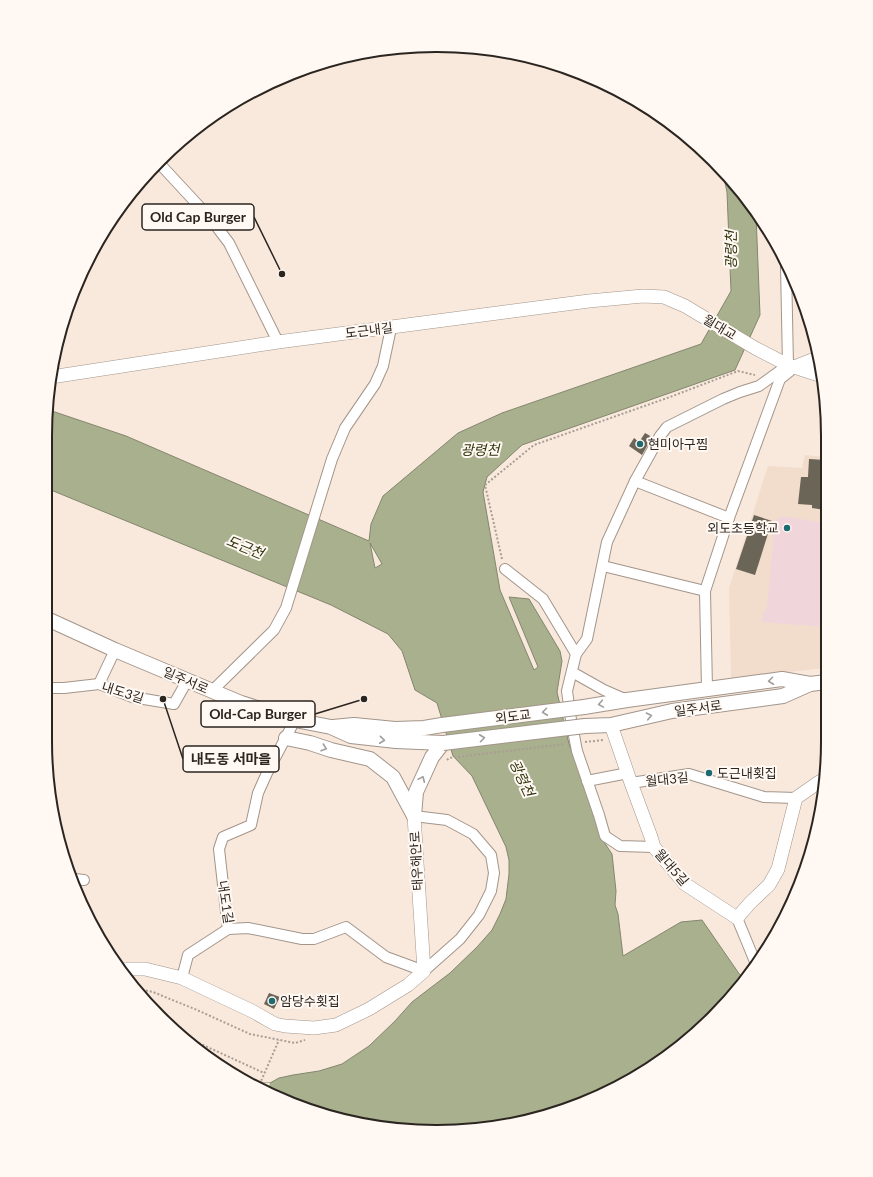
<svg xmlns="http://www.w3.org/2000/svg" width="873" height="1177" font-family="Lato,'Noto Sans KR',sans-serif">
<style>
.built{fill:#f2dccc}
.green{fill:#f0d6db}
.water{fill:#a9b08e;stroke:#83866d;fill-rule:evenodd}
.pier{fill:#f9e9dd}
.building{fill:#6b6557}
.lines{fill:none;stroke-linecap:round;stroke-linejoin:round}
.minor-casing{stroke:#a3958a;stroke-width:12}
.tertiary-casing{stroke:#a3958a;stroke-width:14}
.secondary-casing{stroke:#a3958a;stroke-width:16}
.path{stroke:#a99d94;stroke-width:2;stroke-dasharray:2 2;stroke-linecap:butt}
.minor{stroke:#fff;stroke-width:10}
.tertiary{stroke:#fff;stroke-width:13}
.secondary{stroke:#fff;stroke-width:14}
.secondary-bridge-casing{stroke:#a3958a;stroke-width:16;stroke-linecap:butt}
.secondary-bridge{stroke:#fff;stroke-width:14}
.oneway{stroke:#a09d9b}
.poi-dot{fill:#1e6a70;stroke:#fff8f3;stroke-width:1.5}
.labels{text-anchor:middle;stroke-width:4;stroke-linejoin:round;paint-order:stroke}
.street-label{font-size:13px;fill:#2b2520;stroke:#fff8f3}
.poi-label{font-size:13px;fill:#2b2520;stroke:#fff8f3;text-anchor:start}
.water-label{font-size:14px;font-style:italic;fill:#2e3309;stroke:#fff8f3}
.rim{fill:none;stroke:#2b2520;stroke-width:2}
.leader{fill:none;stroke:#2b2520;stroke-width:1.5}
.callout-dot{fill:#2b2520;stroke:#fff8f3;stroke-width:1.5}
.callout{fill:#fff8f3;stroke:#2b2520;stroke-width:1.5}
.callout-label{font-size:14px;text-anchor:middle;font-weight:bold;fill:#2b2520}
</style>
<rect width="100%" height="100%" fill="#f9e9dd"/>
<!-- built -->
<path class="built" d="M805 455 825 457 826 668 731 678 729 588 768 466 802 468Z"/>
<!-- green -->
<path class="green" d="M782 516 826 523V627L762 622 763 612 767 608 775 520Z"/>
<!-- water -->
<path class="water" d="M723 173 747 198 756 214 760 315 735 370 522 445 487 477 483 492 500 590 534 670 538 667 509 597 529 599 560 651 562 661 557 692 569 744 584 783 602 839 612 854 616 891 615 905 618 914 623 956 681 922 702 920 740 975 745 978 731 998 675 1051 587 1102 487 1129H385L264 1092 224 1065C232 1069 246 1073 249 1081L270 1083 279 1078 293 1075 319 1071 342 1064 369 1046 395 1021 412 1002 450 973 477 947 492 930 500 914 506 899 509 874V860L506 847 472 776 453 756 437 703 415 690 402 651 388 634 331 605 46 488V409L126 436 369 541 371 524 383 496 458 433 502 413 701 344 731 291 727 192ZM370 543 382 564 375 568Z"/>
<!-- pier -->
<path class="pier" d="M249 1081 270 1083 267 1093 264 1092Z"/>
<!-- building -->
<g class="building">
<path d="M645 433 652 437 642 455 629 446 634 438 639 442Z"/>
<path d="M809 459 825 460V510L812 508V505L798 504 801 477H808Z"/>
<path d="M754 515 772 521 755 575 736 569Z"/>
<path d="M269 993 280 997 274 1009 264 1004Z"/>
</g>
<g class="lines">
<!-- minor casing -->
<g class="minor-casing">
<g id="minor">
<path d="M159 163 210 218 229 243 278 342"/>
<path d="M635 481 729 518"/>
<path d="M603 566 705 591"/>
<path d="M505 569 543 599 576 654"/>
<path d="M572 672 604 690 627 700"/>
<path d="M99 684 115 650"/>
<path d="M45 688H64L99 684 132 697 174 704 187 681"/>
<path d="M707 689 705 591 729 518 780 379 790 371"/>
<path d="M212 691 274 630 286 608 332 459 345 428 375 384 383 366 391 328"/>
<path d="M587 781 628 773"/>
<path d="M631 783 689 774 764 797 796 798"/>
<path d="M654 847 620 846 605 836 599 815 577 751 571 720 567 691 576 654 587 639 607 542 635 481 660 436 667 427 723 399 740 392 759 386 788 365 786 266"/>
<path d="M75 879 84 880"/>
<path d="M737 918 756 964"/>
<path d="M228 929 219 849 223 837 251 825 258 793 267 773 295 720"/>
<path d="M182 978 188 955 228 929 248 928 302 939H314L346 927 386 957 424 971 460 939 479 915 491 891 494 873 491 855 473 834 447 820 414 816"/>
</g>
</g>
<!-- tertiary casing -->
<g class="tertiary-casing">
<g id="tertiary">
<path d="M794 367 817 358"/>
<path d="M51 377 278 342 589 301 643 296 664 297 685 306 755 348 788 365 822 376"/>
<path d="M611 725 631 783 651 837 654 847 685 884 737 918 750 903 769 885 778 869 796 798 819 782 825 779"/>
<path d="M121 969H145L182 978 252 1011 275 1024 285 1026 314 1028 336 1025 369 1009 408 985 424 971 414 816"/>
</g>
</g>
<!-- secondary casing -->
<g class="secondary-casing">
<g id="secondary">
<path d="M45 618 115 650 241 703 295 720 331 727 351 736 396 741 443 743"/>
<path d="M584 707 627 700 782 679 810 684 827 682"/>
<path d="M585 726 611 725 672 711 783 696 810 684"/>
<path d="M333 727 354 725 395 729 424 728 442 725"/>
<path d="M286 738 310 743 331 750 370 759 393 777 414 816"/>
<path d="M414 816 416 792 432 757 443 743"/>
</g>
</g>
<!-- path -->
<g class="path">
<path d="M502 559 485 485 534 445 670 397 738 371 755 375"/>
<path d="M585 742 604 740"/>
<path d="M447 760 449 758 565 744"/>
<path d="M138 989 153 992 197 1010 250 1034 295 1043 305 1040"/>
<path d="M177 1033 264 1073"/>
<path d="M258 1088 279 1040"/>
</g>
<!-- minor -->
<use href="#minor" class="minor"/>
<!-- tertiary -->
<use href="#tertiary" class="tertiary"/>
<!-- secondary -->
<use href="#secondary" class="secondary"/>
<!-- secondary-bridge casing -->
<g class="secondary-bridge-casing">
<g id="secondary-bridge">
<path d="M442 725 584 707"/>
<path d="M443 743 585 726"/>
</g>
</g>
<!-- secondary-bridge -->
<use href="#secondary-bridge" class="secondary-bridge"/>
</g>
<!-- one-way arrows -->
<defs><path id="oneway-chevron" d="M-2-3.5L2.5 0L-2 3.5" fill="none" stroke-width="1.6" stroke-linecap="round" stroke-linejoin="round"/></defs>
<g class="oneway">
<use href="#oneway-chevron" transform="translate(771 681) rotate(173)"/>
<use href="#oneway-chevron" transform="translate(601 704) rotate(170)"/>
<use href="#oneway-chevron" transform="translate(545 712) rotate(173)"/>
<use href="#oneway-chevron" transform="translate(649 716) rotate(-12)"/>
<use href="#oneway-chevron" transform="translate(482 738) rotate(-7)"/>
<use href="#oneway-chevron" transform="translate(382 740) rotate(6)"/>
<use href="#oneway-chevron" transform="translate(324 748) rotate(19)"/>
<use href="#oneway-chevron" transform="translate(422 779) rotate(-66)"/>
</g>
<!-- markers -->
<g class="poi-dot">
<circle cx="640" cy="444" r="4"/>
<circle cx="787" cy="528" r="4"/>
<circle cx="709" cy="773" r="4"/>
<circle cx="272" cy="1001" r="4"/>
</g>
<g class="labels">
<!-- street labels -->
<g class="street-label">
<text transform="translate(720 327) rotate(31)" y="5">월대교</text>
<text transform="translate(369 330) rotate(-7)" y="5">도근내길</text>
<text transform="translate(186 680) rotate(23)" y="5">일주서로</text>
<text transform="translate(123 692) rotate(17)" y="5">내도3길</text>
<text transform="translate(698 708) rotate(-8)" y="5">일주서로</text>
<text transform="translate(513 716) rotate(-7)" y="5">외도교</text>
<text transform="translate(667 779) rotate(-6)" y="5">월대3길</text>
<text transform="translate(416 861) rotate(-93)" y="5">태우해안로</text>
<text transform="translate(672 867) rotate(49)" y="5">월대5길</text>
<text transform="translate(226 902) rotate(81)" y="5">내도1길</text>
</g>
<!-- poi labels -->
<g class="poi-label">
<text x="648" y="449">현미아구찜</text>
<text x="779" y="533" text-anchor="end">외도초등학교</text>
<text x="717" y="778">도근내횟집</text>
<text x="280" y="1006">암당수횟집</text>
</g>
<!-- water labels -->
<g class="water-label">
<text transform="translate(731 250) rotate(-90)" y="5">광령천</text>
<text x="480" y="455">광령천</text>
<text transform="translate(245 547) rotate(22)" y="5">도근천</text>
<text transform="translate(522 778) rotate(65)" y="5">광령천</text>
</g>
</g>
<!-- crop -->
<path d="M0 0H873V1177H0ZM436 52H437A384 384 0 0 1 821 436V741A384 384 0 0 1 437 1125H436A384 384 0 0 1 52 741V436A384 384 0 0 1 436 52Z" fill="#fff8f3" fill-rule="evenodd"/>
<path class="rim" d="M436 52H437A384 384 0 0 1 821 436V741A384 384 0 0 1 437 1125H436A384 384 0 0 1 52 741V436A384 384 0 0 1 436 52Z"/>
<!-- callouts -->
<path class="leader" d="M282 274L254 217M364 699L315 714M163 699L183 759"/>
<g class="callout-dot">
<circle cx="282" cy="274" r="4"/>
<circle cx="364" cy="699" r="4"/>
<circle cx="163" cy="699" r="4"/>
</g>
<g class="callout">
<rect x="142" y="204" width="112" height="26" rx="4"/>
<rect x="201" y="701" width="114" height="26" rx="4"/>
<rect x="183" y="746" width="96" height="26" rx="4"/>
</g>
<g class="callout-label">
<text x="198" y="222">Old Cap Burger</text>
<text x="258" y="719">Old-Cap Burger</text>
<text x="231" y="764">내도동 서마을</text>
</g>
</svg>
